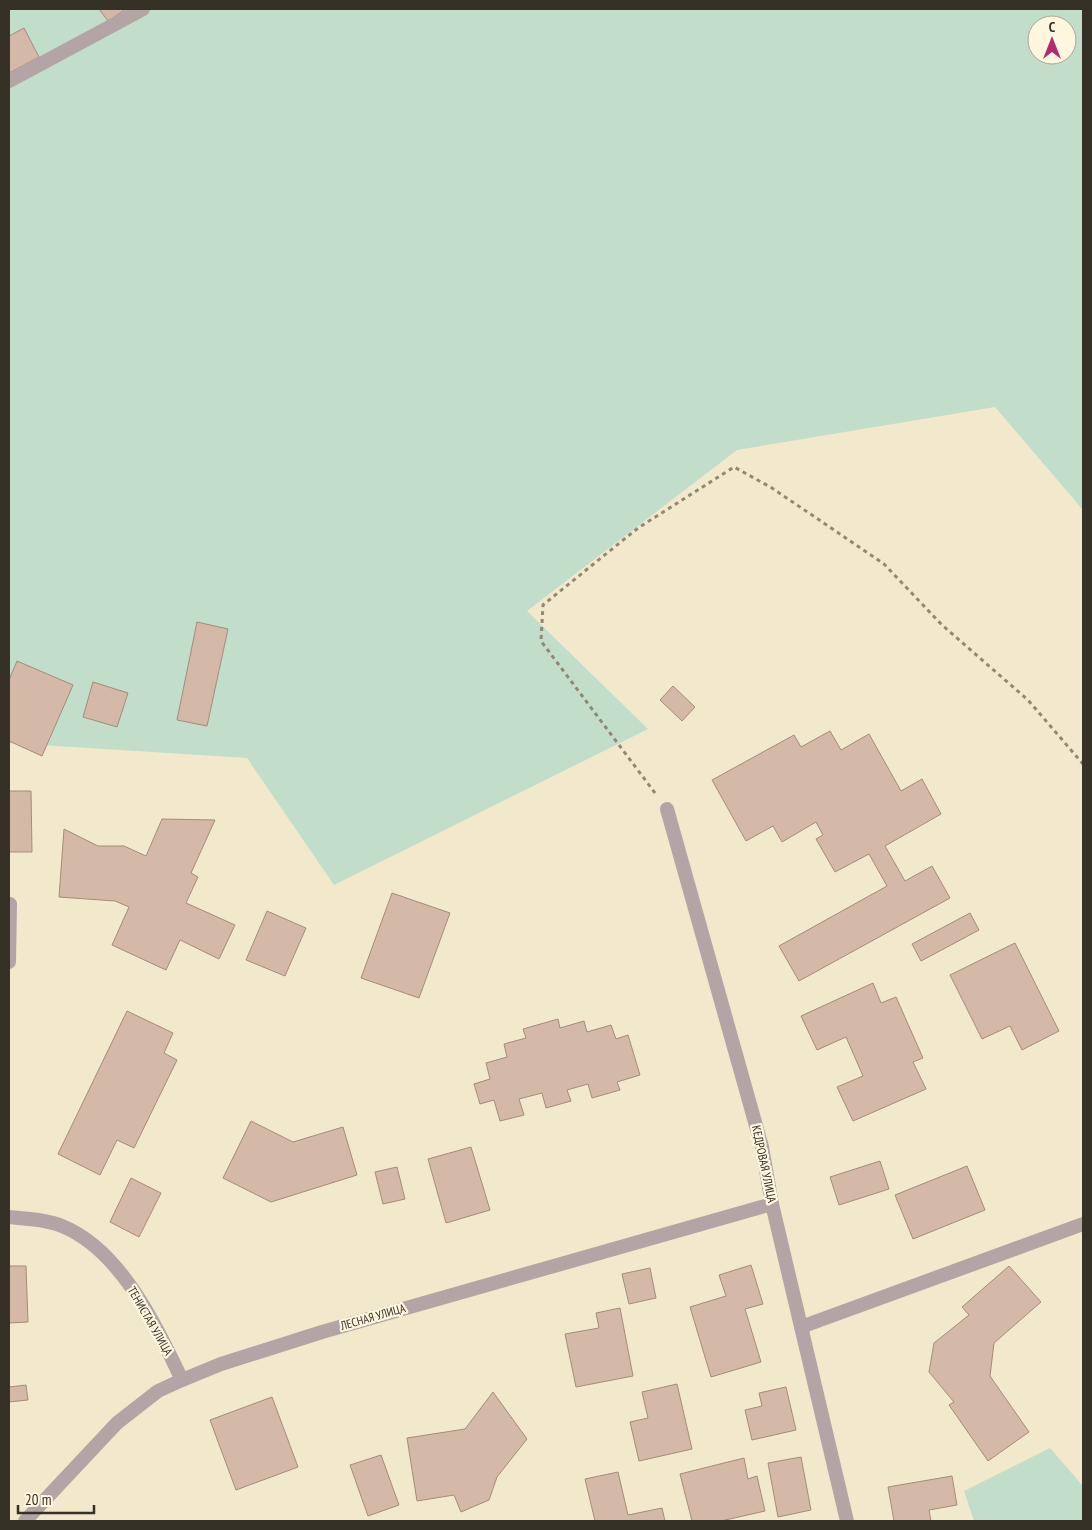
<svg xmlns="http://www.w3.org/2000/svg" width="1092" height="1530" font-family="'PT Sans Narrow',sans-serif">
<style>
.green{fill:#c2ddc9;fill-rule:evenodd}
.building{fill:#d4b9a8;stroke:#a58b7b}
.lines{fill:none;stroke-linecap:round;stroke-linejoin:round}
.path{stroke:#8f8975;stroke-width:3;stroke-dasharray:4 4;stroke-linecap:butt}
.service{stroke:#b3a4a5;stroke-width:14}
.minor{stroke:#b3a4a5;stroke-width:14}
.labels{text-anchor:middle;stroke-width:4.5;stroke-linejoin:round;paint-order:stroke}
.street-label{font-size:12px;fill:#353126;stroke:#fef6df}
</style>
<rect width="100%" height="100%" fill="#f2e9cc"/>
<!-- green -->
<g class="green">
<path d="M9 9H1083V510L995 407 737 450 527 611 648 729 334 885 247 758 9 743ZM1037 25H1067V55H1037Z"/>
<path d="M1050 1448 1083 1486V1521H974L964 1491Z"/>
</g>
<!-- building -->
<g class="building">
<path d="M99 9H126L108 21Z"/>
<path d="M24 28 39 57 9 73V36Z"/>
<path d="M197 622 228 629 207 726 177 720Z"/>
<path d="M17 661 73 685 42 756 9 741V680Z"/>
<path d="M93 682 128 693 117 727 83 717Z"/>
<path d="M673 686 695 707 682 721 660 700Z"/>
<path d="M830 731 841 750 869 734 901 791 922 779 941 814 885 846 905 881 932 866 950 898 799 981 779 946 887 886 869 854 835 872 816 839 823 835 816 822 782 842 773 826 746 841 712 780 794 735 801 747Z"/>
<path d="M9 791H31L32 852H9Z"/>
<path d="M162 819 215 820 191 873 198 877 186 903 235 925 219 959 180 940 166 970 112 945 129 907 115 901 59 897 64 829 98 846H124L146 856Z"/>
<path d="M392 893 450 913 419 998 361 978Z"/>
<path d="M267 911 306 928 285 976 246 960Z"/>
<path d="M970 913 979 930 921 961 912 944Z"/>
<path d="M1015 943 1059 1031 1022 1050 1010 1026 982 1039 950 975Z"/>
<path d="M873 983 881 1003 896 997 923 1058 913 1062 926 1089 853 1121 837 1087 863 1076 846 1037 817 1050 801 1016Z"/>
<path d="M127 1011 173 1033 164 1053 177 1060 134 1148 117 1140 100 1175 58 1154Z"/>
<path d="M558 1019 560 1028 584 1021 587 1032 611 1025 616 1039 628 1035 640 1075 617 1082 620 1090 592 1098 588 1084 567 1090 571 1101 546 1108 542 1093 519 1099 524 1115 500 1121 494 1100 480 1104 474 1084 490 1079 486 1063 507 1057 504 1044 526 1038 523 1029Z"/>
<path d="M251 1121 293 1142 343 1127 357 1175 271 1202 223 1178Z"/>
<path d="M471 1147 490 1210 446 1223 428 1159Z"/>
<path d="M880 1161 889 1189 839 1205 830 1177Z"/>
<path d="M967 1166 985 1210 913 1239 895 1195Z"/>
<path d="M397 1167 405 1199 383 1204 375 1172Z"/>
<path d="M131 1178 161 1193 139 1237 110 1222Z"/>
<path d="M751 1265 763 1304 745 1309 761 1362 711 1377 690 1307 726 1296 719 1275Z"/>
<path d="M9 1266H26L28 1322 9 1323Z"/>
<path d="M1009 1266 1041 1302 994 1343 990 1376 1029 1432 988 1461 949 1405 954 1402 929 1372 934 1343 969 1315 962 1307Z"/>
<path d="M650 1268 656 1298 629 1304 622 1274Z"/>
<path d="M620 1308 633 1376 576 1387 565 1334 599 1328 596 1313Z"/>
<path d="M677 1384 692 1449 639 1461 630 1422 648 1418 642 1392Z"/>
<path d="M26 1385 28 1400 9 1402V1387Z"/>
<path d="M786 1387 796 1430 752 1440 745 1410 762 1406 759 1393Z"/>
<path d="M493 1392 527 1439 497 1477 489 1500 461 1512 454 1495 417 1501 407 1438 465 1429Z"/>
<path d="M272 1397 298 1467 236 1490 210 1420Z"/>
<path d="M381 1455 399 1505 368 1516 350 1465Z"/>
<path d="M801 1457 811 1510 778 1517 768 1463Z"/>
<path d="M744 1458 748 1479 757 1476 765 1511 721 1521H692L680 1474Z"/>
<path d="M618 1472 628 1515 662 1508 665 1521H595L585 1479Z"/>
<path d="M952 1476 957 1505 929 1510 931 1521H894L888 1487Z"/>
</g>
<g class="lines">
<!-- path -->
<path class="path" d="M655 793 541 641 543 605 638 528 734 467 772 488 884 564 942 625 1028 700 1083 764"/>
<!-- service -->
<g class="service">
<path d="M9 81 143 9"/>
<path d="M9 962 10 904"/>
<path d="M801 1327 1083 1224"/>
</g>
<!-- minor -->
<g class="minor">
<path d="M667 809 762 1147 772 1204 847 1521"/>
<path d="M9 1217C25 1219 46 1219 62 1226 121 1250 156 1326 182 1380"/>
<path d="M25 1521 117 1423 158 1391 182 1380 221 1364 322 1332 772 1204"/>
</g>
</g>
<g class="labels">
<!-- street labels -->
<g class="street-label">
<text transform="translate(764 1164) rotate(78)" y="4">КЕДРОВАЯ УЛИЦА</text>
<text transform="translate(373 1317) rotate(-16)" y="4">ЛЕСНАЯ УЛИЦА</text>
<text transform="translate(150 1321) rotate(60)" y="4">ТЕНИСТАЯ УЛИЦА</text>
</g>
</g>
<!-- border -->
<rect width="1092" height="1530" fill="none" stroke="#353126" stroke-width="20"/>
<!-- north arrow -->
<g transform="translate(1052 40)"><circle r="24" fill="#fef6df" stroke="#aea795"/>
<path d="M0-4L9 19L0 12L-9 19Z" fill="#b12b71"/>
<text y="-8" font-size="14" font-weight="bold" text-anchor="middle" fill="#353126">С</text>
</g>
<!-- scale -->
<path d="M18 1505v8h76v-8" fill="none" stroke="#353126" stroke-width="2.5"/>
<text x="25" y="1505" font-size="15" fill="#353126" stroke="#fef6df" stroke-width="4" paint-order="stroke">20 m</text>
</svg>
